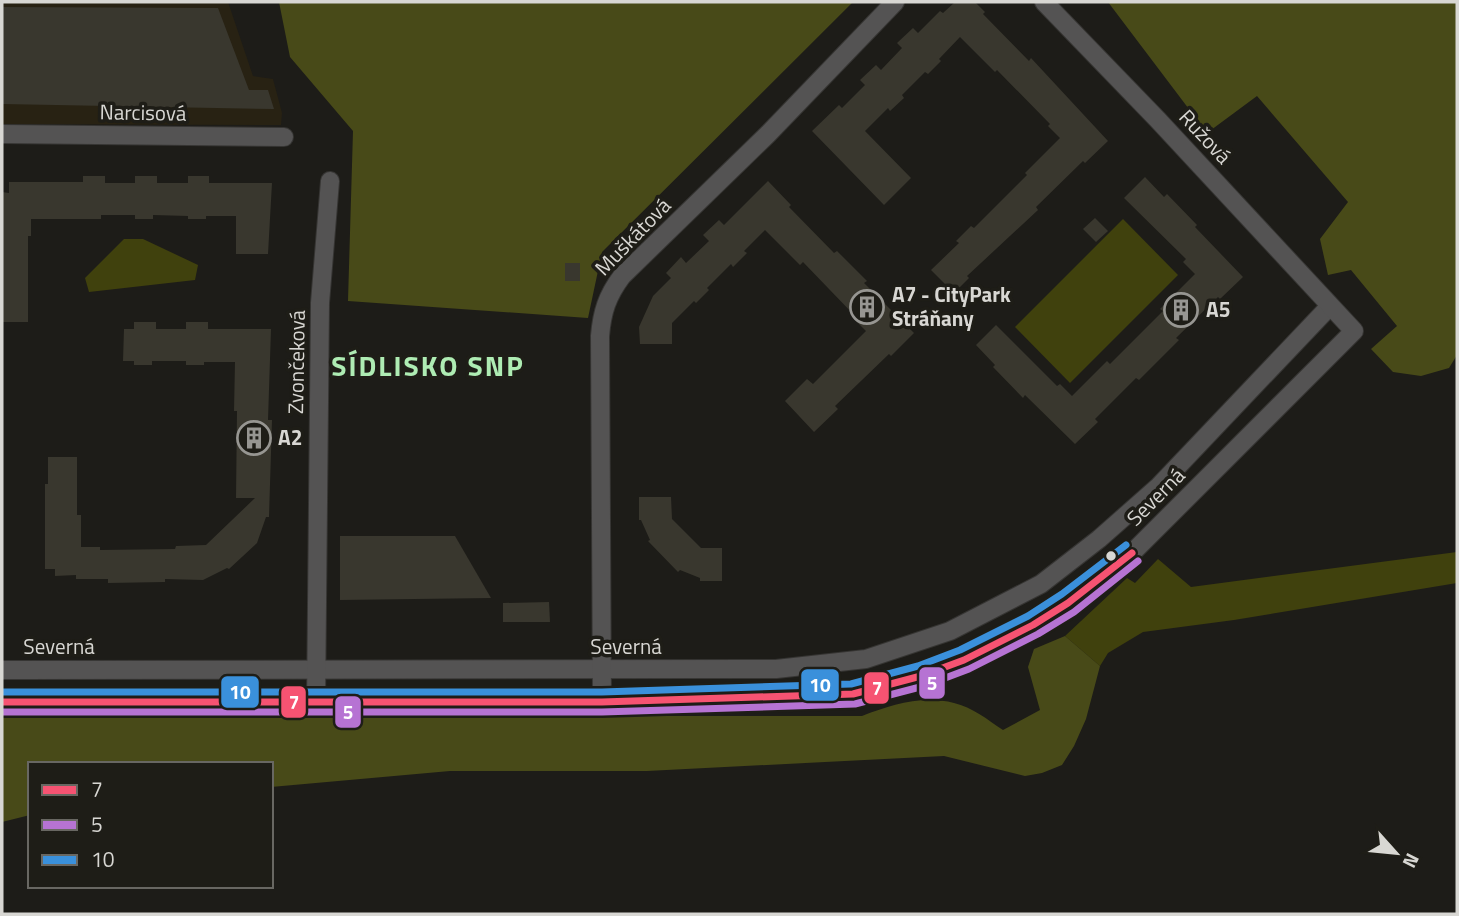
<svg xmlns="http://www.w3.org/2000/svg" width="1459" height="916" font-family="'Titillium Web',sans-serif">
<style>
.industrial{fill:#282213}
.green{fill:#40410d}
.forest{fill:#484a18}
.building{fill:#39372e}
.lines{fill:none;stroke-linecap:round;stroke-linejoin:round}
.minor-casing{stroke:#363533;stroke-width:20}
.minor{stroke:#545353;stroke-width:18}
.bus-1-casing{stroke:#1e1d17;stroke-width:12}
.bus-2-casing{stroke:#1e1d17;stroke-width:12}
.bus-3-casing{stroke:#1e1d17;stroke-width:12}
.bus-1{stroke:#f65372;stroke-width:7}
.bus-2{stroke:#b673d3;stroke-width:7}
.bus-3{stroke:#3a90db;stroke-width:7}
.bus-dot{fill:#d8d7d3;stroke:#1e1d17;stroke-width:2.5}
.labels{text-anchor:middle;stroke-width:7;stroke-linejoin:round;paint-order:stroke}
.street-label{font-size:21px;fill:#d8d7d3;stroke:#1e1d17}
.poi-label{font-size:21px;font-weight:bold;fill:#d8d7d3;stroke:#1e1d17;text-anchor:start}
.district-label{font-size:28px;font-weight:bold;letter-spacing:2px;fill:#aeecb3;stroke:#1e1d17}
.line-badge{stroke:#1e1d17;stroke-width:2.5}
.badge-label{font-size:19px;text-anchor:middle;font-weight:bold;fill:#fff}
</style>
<rect width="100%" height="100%" fill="#1d1c18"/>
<!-- industrial -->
<path class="industrial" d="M2 2H228L253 76 273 79 282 113 281 125 2 124Z"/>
<!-- green -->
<g class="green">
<path d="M1123 219 1178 275 1070 383 1015 327Z"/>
<path d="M124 239H143L198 265 195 280 89 292 85 278Z"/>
<path d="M1457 552V583L1234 620 1143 632 1108 653 1100 666 1065 636 1127 578 1135 583 1158 559 1191 587Z"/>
</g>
<!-- forest -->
<g class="forest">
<path d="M279 2H853L602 252 588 318 348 301 353 131 290 57Z"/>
<path d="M1108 2H1457V355L1449 368 1421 376 1393 372 1371 349 1397 326 1351 270 1328 275 1320 239 1348 202 1257 96 1207 133Z"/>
<path d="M1065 636 1100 666 1086 719 1074 746 1062 765 1042 773 1025 776 944 756 647 771H450L271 787V764H30V815L2 822V716H862C891 705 922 695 954 703 972 707 988 720 1003 730L1040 710 1028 667 1034 649Z"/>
</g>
<!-- building -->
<g class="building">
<path d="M955 2H975L985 12 983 14 1029 61 1031 58 1108 141 1085 163 1083 161 1036 207 1038 210 967 276 969 278 954 293 931 270 959 243 956 241 971 226 974 228 1027 175 1025 173 1060 138 1048 126 1050 124 997 70 995 72 960 37 939 59 941 61 928 74 925 72 902 95 904 98 890 111 888 108 865 131 911 178 884 205 812 131 839 105 842 108 865 85 860 80 876 65 881 70 902 48 897 43 913 28 918 33 940 11 943 13Z"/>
<path d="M2 7 218 8 249 90H268L274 109 2 104Z"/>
<path d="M83 176H105V183H135V176H157V183H188V176H209V183H272L268 254H236V216H206V219H188V216L153 215V219H135V215H101V219H31V236H28V322H2V192L9 193V182H83Z"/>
<path d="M1145 177 1164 197 1167 194 1197 225 1195 227 1243 277 1220 299 1218 297 1176 338 1179 340 1139 380 1136 378 1095 419 1098 422 1075 444 1025 395 1023 398 993 367 995 365 976 345 996 325 1057 386 1060 384 1072 396 1107 361 1110 364 1163 311 1160 309 1195 274 1183 262 1186 259 1124 198Z"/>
<path d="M768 181 791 205 789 207 834 253 837 251 867 281 864 283 914 333 891 356 889 354 835 406 838 409 814 432 785 401 807 379 813 384 866 331 853 318 855 316 803 262 800 265 765 230 744 251 747 253 733 267 731 264 707 288 709 290 696 303 694 301 672 323V344H640L639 327 653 296 671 278 666 273 681 257 686 263 709 241 703 235 719 220 724 225Z"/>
<path d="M1095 218 1108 231 1096 242 1083 229Z"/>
<rect x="565" y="263" width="15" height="18"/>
<path d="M134 322H156V329H186V322H208V329H271L268 420H272L269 517H266L257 543 229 569 227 568 203 580 165 579V582L108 583V579H76V575L55 576V569H45V484H48V457H77V515H81V547H100V550L175 549 176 546 206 545 255 498H236L237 411H234L235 362H204V365H186V361H152V365H134V361H123L124 329H134Z"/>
<path d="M639 497H671L672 519 701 548H722V581H700V578L680 570 678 572 648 541 650 540 641 520H639Z"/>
<path d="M340 536H455L491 598 340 600Z"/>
<path d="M549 602 550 622H503V603Z"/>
</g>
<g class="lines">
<!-- minor casing -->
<g class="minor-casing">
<g id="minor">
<path d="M2 134 284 137"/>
<path d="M2 670 776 669 866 659 950 631 1041 584 1099 539 1159 486 1330 306"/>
<path d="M2 702H602L777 698 853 694 921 676 964 660 1033 625 1096 583 1132 553 1354 331 1158 120 1044 2"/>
<path d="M602 702 600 336C602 312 607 296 622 276L768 134 895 2"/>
<path d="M316 703 320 303 330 181"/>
</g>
</g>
<!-- minor -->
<use href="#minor" class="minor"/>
<!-- bus-1 casing -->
<g class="bus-1-casing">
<path id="bus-1" d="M2 702H602L853 694 921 676 964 660 1033 625 1068 603 1132 553"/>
</g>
<!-- bus-2 casing -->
<g class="bus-2-casing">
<path id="bus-2" d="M2 712H602L855 704 924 686 969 669 1038 634 1074 612 1138 561"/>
</g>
<!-- bus-3 casing -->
<g class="bus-3-casing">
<path id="bus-3" d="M2 692H602L851 684 918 666 960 650 1028 616 1062 594 1126 545"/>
</g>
<!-- bus-1 -->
<use href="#bus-1" class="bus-1"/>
<!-- bus-2 -->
<use href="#bus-2" class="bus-2"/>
<!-- bus-3 -->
<use href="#bus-3" class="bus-3"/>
</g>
<!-- icons -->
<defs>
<g id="building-ring" transform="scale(1.75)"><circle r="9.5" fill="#1e1d17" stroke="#979692" stroke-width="1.5"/><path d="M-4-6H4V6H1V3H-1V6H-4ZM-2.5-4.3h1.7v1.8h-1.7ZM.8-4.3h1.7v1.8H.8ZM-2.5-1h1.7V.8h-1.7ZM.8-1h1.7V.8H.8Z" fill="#979692"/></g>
</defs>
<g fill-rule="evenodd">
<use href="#building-ring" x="867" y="307"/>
<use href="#building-ring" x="1181" y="310"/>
<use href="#building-ring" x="254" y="438"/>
</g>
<!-- markers -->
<circle class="bus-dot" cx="1111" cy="556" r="6"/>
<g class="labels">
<!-- street labels -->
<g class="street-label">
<text transform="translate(143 113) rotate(1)" y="7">Narcisová</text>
<text transform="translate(1205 137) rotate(47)" y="7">Ružová</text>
<text transform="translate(633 237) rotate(-46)" y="7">Muškátová</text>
<text transform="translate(297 362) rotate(-89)" y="7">Zvončeková</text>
<text transform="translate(1156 497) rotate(-45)" y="7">Severná</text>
<text x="59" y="654">Severná</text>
<text x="626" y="654">Severná</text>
</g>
<!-- poi labels -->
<g class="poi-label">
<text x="892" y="302">A7 - CityPark<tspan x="892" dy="24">Stráňany</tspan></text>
<text x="1206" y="317">A5</text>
<text x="278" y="445">A2</text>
</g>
<!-- district labels -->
<g class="district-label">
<text x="428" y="376">SÍDLISKO SNP</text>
</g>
</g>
<g class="line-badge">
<rect x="918" y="666" width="28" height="34" rx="7" fill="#b673d3"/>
<rect x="800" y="668" width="40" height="34" rx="7" fill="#3a90db"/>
<rect x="863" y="671" width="27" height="34" rx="7" fill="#f65372"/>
<rect x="220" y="675" width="40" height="34" rx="7" fill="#3a90db"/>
<rect x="280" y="685" width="27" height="34" rx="7" fill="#f65372"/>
<rect x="334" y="695" width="28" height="34" rx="7" fill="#b673d3"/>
</g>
<g class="badge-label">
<text x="932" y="690">5</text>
<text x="820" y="692">10</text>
<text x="877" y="695">7</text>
<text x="240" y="699">10</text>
<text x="294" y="709">7</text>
<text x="348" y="719">5</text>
</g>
<!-- border -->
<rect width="1459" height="916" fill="none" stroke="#d8d7d3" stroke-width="7"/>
<!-- legend -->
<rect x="28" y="762" width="245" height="126" fill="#1e1d17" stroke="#686762" stroke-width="2"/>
<rect x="42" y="785" width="35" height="10" fill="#f65372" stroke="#686762" stroke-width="2"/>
<text x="91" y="797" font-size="21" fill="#d8d7d3">7</text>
<rect x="42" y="820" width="35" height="10" fill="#b673d3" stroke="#686762" stroke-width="2"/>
<text x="91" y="832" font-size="21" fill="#d8d7d3">5</text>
<rect x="42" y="855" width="35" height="10" fill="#3a90db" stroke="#686762" stroke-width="2"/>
<text x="91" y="867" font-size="21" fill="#d8d7d3">10</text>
<!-- north arrow -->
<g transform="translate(1396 853) rotate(117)" stroke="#1e1d17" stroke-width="5" paint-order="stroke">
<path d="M0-5L12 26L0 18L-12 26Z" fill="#d8d7d3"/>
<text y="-10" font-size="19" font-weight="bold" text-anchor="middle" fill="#d8d7d3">N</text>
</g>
</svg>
